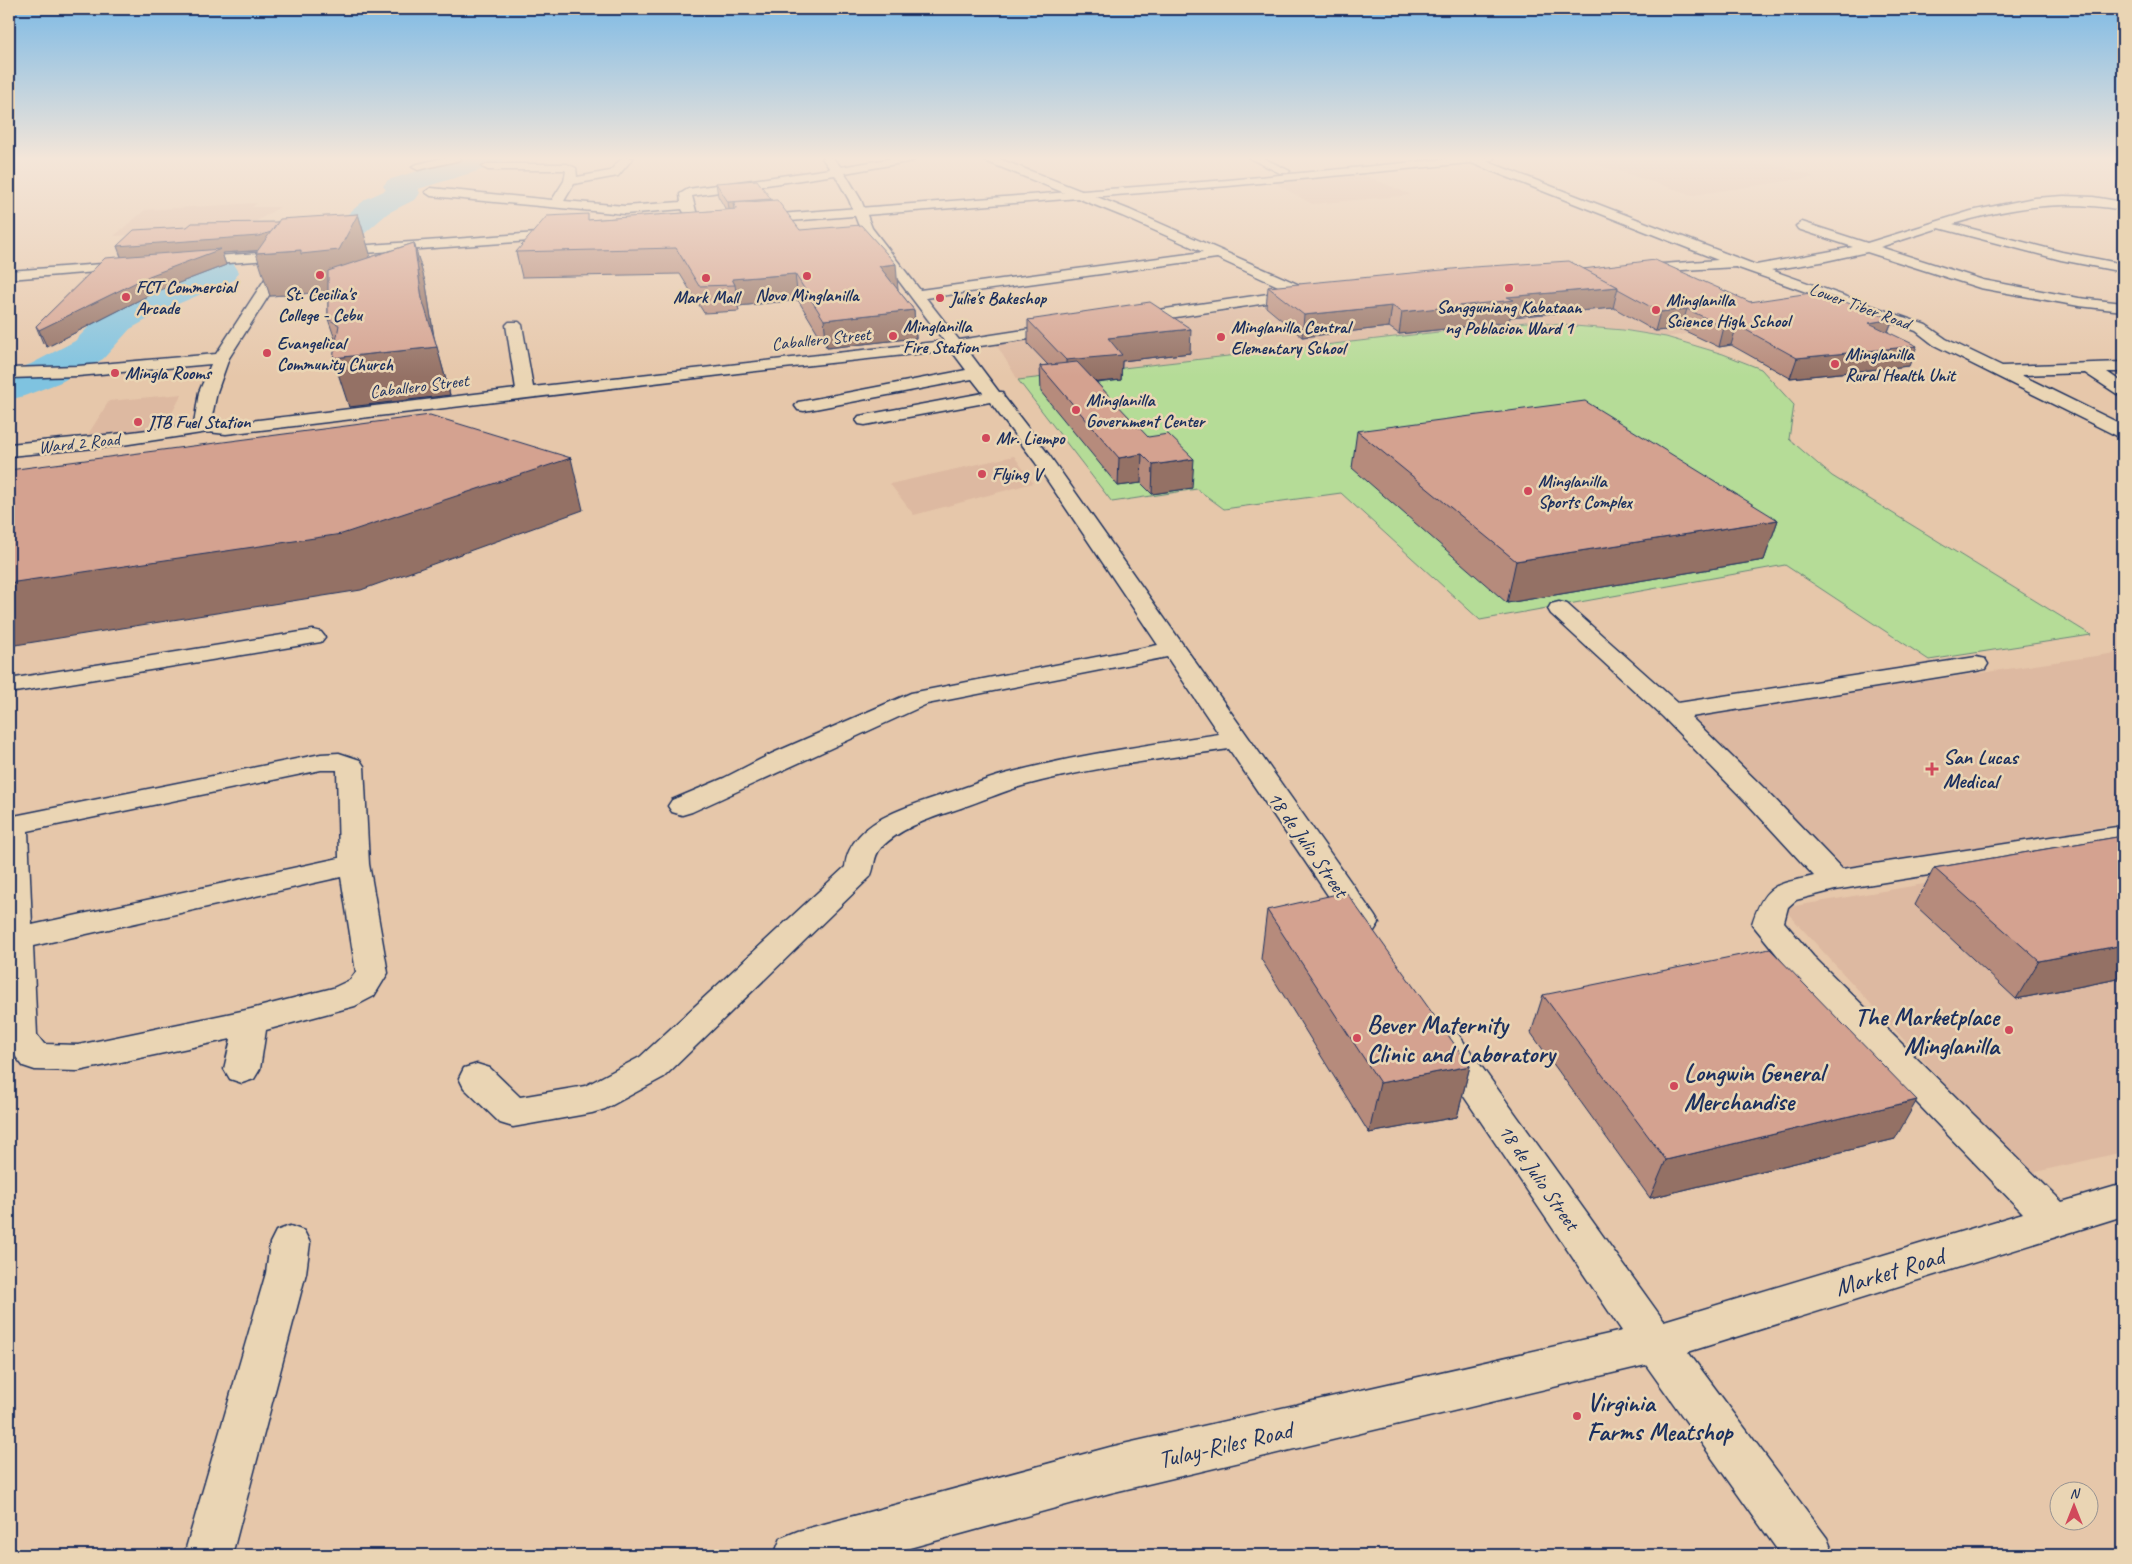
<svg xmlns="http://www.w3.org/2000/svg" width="2132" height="1564" font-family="Caveat,sans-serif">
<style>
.built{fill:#ddb9a1}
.green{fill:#b5dc97;stroke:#68867a}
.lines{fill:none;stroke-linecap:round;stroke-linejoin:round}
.river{fill:#7fc3e0;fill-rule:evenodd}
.minor-casing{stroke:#1b2f5e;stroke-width:3}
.highway-casing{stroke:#1b2f5e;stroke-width:3}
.minor{fill:#ead5b4;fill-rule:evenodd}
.highway{fill:#ead5b4;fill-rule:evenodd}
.wall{fill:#b68b7c;stroke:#1b2f5e}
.shaded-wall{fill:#947165;stroke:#1b2f5e}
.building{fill:#d4a290;stroke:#1b2f5e}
.poi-dot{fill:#d1495b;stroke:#ead5b4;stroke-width:2}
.labels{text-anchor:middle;stroke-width:5;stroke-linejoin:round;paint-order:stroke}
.far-poi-label{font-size:18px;font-weight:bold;fill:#1b2f5e;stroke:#ead5b4;text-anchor:start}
.far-street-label{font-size:18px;fill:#1b2f5e;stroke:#ead5b4}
.poi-label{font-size:21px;font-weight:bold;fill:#1b2f5e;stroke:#ead5b4;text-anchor:start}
.street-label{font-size:21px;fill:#1b2f5e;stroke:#ead5b4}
.near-poi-label{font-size:25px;font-weight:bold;fill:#1b2f5e;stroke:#ead5b4;text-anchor:start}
.near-street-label{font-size:25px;fill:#1b2f5e;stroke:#ead5b4}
</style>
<rect width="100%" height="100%" fill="#e6c7aa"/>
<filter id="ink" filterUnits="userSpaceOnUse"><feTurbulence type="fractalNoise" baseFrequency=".02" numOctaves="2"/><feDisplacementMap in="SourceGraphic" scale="10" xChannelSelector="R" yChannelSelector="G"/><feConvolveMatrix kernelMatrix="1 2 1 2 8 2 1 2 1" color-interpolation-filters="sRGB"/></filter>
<g filter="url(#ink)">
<!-- built -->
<g class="built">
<path d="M1625 158H1755L1815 177 1693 195 1587 161Z"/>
<path d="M1364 175 1411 195 1312 204 1275 183Z"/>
<path d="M257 203 252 207H280L212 248 152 234 114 236 145 210Z"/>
<path d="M1421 292 1563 297 1755 324 1666 337 1623 330 1526 322 1018 380 996 344 1259 307Z"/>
<path d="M182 394 162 432 84 441 109 401Z"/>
<path d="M1014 456 1033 483 914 515 890 484Z"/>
<path d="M2123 652V823L1847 872 1686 716Z"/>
<path d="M2123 850V1152L2027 1174 1783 908Z"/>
</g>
<!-- green -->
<path class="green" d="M1526 322 1623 330 1666 337 1723 354 1761 369 1794 405 1789 439 1832 476 2091 635 1929 660 1785 565 1480 620 1341 493 1224 509 1197 489 1112 502 1018 380Z"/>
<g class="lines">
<!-- river -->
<g class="river">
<path d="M461 158H505L501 164 418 189 420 193 416 199 388 213 349 247 337 250 325 247 320 240 325 233 366 199 386 190 383 186 388 180Z"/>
<path d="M221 261 234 264 239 272 234 280 166 309 130 329 103 359 61 382 24 396 9 400V372L31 364 75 341 102 313 140 293 208 264Z"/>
</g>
<!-- minor casing -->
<g class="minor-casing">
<g id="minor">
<path d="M442 158H461L460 160 418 170 412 167 414 165Z"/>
<path d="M622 158H633L618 176 574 184 564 201 625 206 681 202 680 194 688 189 830 169 822 158H833L841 167 894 158H918L913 161 845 173 861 200 872 228 920 290 1203 252 1122 216 983 160 982 158H997L1130 210 1311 290 1313 293 1311 296 1306 297 1131 324 1126 322 1123 319 1126 316 1131 314 1289 291 1217 258 926 298 959 340 1064 324 1069 326 1072 329 1069 332 1064 334 966 348 999 392H1002L1004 397 1049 455 1374 915 1379 923 1374 931 1363 934 1352 931 1229 749C1160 759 1089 768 1022 786 1002 792 981 801 961 808 934 817 900 827 880 849 873 857 875 868 870 877L664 1077 605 1109 592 1113 513 1127 500 1123 464 1088 459 1078 464 1068 477 1064 490 1068 520 1097 585 1086 640 1057 845 867C846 855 851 845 859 836 880 813 919 803 948 793 967 787 986 779 1005 774 1075 755 1148 745 1219 734L1167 657 927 704 692 812 682 815 672 812 668 806 672 800 724 778 771 754 911 693 1158 645 1035 462 990 402 865 425 859 424 856 420 859 416 865 415 983 393 972 379 804 411 798 410 795 406 798 402 804 401 966 370 951 350 738 373 226 434 208 432 116 446 9 456V444L116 434 194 424 199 392 211 364 78 376 9 378V368L78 366 216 354 282 253 287 252 294 256 229 358 217 392 211 421 226 424 516 389 506 325 509 322H519L522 325 533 387 944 341 860 229 849 200 835 175 692 196 697 215 691 219 687 218 682 209 625 214 431 196 425 192 431 188 552 200 564 181 566 171 565 170H488L482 167 488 164H567L576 168 577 177 610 171Z"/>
<path d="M1249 158H1263L1290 171 1288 173H1280Z"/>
<path d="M1469 158H1478L1756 265 1853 247 1798 229 1796 226 1802 222 1867 243 1971 211 2034 198 2064 196 2093 197 2123 202V210C2062 199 2012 207 1953 224L2062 252 2123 264V272L2061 260 1939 228 1880 247 1983 280 2079 298 2123 303V311L2079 306 1980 288 1867 252 1821 262 1771 270 1926 325 1946 339 2002 366 2123 362V372H2107L2123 383V395L2117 394 2085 373 2021 375 2123 425V437L2117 436 1934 345 1916 331 1736 267 1629 273 1627 270 1634 266 1718 260 1469 162Z"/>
<path d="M1559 602 1567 604 1678 703 1976 657 1985 659 1988 664 1985 669 1976 671 1691 717 1767 791 1842 869 2123 826V844L1835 890 1796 900 1788 907 1784 922 1813 956 2062 1202 2123 1184V1216L1688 1352 1827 1538 1834 1555H1781L1646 1365 1110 1493 884 1555H774L781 1538 798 1531 1110 1447 1622 1331 1434 1052 1429 1043 1434 1034 1446 1030 1458 1034 1664 1321 2023 1213 1791 972 1752 924C1765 883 1775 885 1814 876L1747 803 1663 717 1551 614 1548 609 1551 604Z"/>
<path d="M313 630 321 632 325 637 321 642 9 693V679Z"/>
<path d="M339 753 360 760 364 766 369 864 388 973 374 996 355 1006 266 1030 260 1069 254 1079 242 1083 230 1079 224 1069 231 1039 78 1071 35 1070 23 1066 9 1048V817L321 754ZM321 770H337L339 858 32 925 28 831ZM341 877 356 972 350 980 333 988 251 1009 78 1045 44 1044 37 1035 33 946Z"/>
<path d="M290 1226 304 1231 310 1243 306 1273 232 1555H184L266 1273 270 1243 276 1231Z"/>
</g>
</g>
<!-- highway casing -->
<g class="highway-casing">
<g id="highway">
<path d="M1456 158H1495L1490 161 1228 186 753 224 747 220 753 216 1228 180Z"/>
<path d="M566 231 571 232 572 235 571 238 187 266 180 262 187 258Z"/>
<path d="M129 262 134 263 136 266 134 269 9 279V271Z"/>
</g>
</g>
<!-- minor -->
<use href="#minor" class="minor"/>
<!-- highway -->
<use href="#highway" class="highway"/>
</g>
<!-- wall -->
<g class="wall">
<path d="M716 183 771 199V201L800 230 898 290 914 310 916 338 827 348 798 300 738 306 739 311 704 313 680 274 522 277 516 252 590 220 726 210 718 196Z"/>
<path d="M358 214 370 254 368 258 414 243 426 285 434 337 450 395 349 407 336 342 328 319V295L315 297 314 293 270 296 258 251 222 253 226 265 155 292 47 347 43 343 36 326 121 257 117 246 278 222Z"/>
<path d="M1584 269 1750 302 1893 319 1888 332 1909 366 1790 378 1731 345 1719 347 1681 329 1655 331 1614 308 1510 317 1509 322 1399 334 1389 327 1302 337 1266 307 1268 287Z"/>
<path d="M1028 320 1190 353 1122 361 1121 380 1097 383 1192 488 1152 494 1141 483 1118 486 1041 392 1040 366 1048 365 1028 344Z"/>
<path d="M1357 431 1778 520 1764 560 1507 603 1352 468Z"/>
<path d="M2123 836V978L2016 999 1915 905 1934 868Z"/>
<path d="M1267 910 1470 1066 1457 1117 1369 1133 1261 959Z"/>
<path d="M1543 995 1895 1139 1650 1198 1531 1033Z"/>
</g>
<!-- shaded-wall -->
<g class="shaded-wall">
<path d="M771 199 773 213 737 209 733 203 735 216H730L728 202Z"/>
<path d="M358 214 370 254 352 292 315 297 314 293 270 296 256 253 301 250Z"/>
<path d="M287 222 264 250 222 253 226 265 155 292 47 347 39 330 123 261 117 246Z"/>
<path d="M414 243 426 285 435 345 422 299Z"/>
<path d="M896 264 898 290 879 266Z"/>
<path d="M795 274 798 300 738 306 735 285 732 279Z"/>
<path d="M1618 287 1613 308 1510 317 1509 322 1399 334 1402 312 1507 297Z"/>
<path d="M1392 306 1389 327 1302 337 1304 315Z"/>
<path d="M1687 309 1681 329 1655 331 1660 312Z"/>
<path d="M914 310 916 338 827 348 824 320Z"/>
<path d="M1893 319 1885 338 1869 323Z"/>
<path d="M1737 325 1731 345 1719 347 1724 327Z"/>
<path d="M1191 329 1190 353 1122 361 1121 380 1066 385V360L1108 338Z"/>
<path d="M1917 346 1909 366 1790 378 1797 358Z"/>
<path d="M437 347 450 395 349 407 333 358Z"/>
<path d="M1142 454 1141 483 1118 486 1119 458Z"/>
<path d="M571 458 583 510 361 590 9 646V583Z"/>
<path d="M1194 459 1192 488 1152 494 1153 465Z"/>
<path d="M1778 520 1764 560 1507 603 1516 561Z"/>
<path d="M2123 945V978L2016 999 2039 961Z"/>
<path d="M1470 1066 1457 1117 1369 1133 1380 1083Z"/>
<path d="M1917 1100 1895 1139 1650 1198 1666 1160Z"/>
</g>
<!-- building -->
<g class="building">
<path d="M757 180 771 199 728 202 716 183Z"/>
<path d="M777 200 800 230 861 225 896 264 879 266 914 310 824 320 795 274 732 279 735 285 699 286 676 248 516 252 547 216 588 214V220L737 209 733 203Z"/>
<path d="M358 214 339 250 301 254V250L256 253 280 219Z"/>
<path d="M278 222 271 232 259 236 117 246 134 230 187 227 192 223Z"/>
<path d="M414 243 422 299 437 347 333 358 339 325 328 319V271Z"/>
<path d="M221 249 149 276 39 330 36 326 105 258Z"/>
<path d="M1655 260 1750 302 1817 292 1893 319 1869 323 1917 346 1797 358 1737 325 1724 327 1687 309 1660 312 1618 289V287L1583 269Z"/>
<path d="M1569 261 1618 287 1507 297 1514 300 1402 312 1392 306 1304 315 1268 287 1473 267Z"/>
<path d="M1150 302 1191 329 1108 338 1122 355 1066 360 1028 320Z"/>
<path d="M1077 362 1148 437 1168 434 1194 459 1153 465 1142 454 1119 458 1040 366Z"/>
<path d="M1585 401 1778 520 1516 561 1357 431Z"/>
<path d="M430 415 571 458 342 534 9 583V470Z"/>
<path d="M2123 836V945L2039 961 1934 868Z"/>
<path d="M1346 892 1470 1066 1380 1083 1267 910Z"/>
<path d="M1770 949 1917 1100 1666 1160 1543 995Z"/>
</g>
</g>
<!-- sky -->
<linearGradient id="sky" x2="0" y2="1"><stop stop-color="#7ebae5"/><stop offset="0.42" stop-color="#f4e6d9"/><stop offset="1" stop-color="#f4e6d9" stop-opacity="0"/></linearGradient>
<rect width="2132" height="377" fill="url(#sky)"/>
<!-- markers -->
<g class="poi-dot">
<circle cx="320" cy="275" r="5"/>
<circle cx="807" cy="276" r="5"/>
<circle cx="706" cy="278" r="5"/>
<circle cx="1509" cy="288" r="5"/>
<circle cx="126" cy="297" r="5"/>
<circle cx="940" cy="298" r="5"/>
<circle cx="1656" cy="310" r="5"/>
<circle cx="893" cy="336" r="5"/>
<circle cx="1221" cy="337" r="5"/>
<circle cx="267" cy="353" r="5"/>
<circle cx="1835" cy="364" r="5"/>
<circle cx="115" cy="373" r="5"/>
<circle cx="1076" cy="410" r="5"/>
<circle cx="138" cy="422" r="5"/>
<circle cx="986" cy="438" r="5"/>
<circle cx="982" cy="474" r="5"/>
<circle cx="1528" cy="491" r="5"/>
<path d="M1929.5 761.5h5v5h5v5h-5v5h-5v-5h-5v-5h5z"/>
<circle cx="2009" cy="1030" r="5"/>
<circle cx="1357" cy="1038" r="5"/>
<circle cx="1674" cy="1086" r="5"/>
<circle cx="1577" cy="1416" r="5"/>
</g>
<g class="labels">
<!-- far-poi labels -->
<g class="far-poi-label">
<text x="136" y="293">FCT Commercial<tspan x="136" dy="21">Arcade</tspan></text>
<text x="320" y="300" text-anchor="middle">St. Cecilia's<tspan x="320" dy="21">College - Cebu</tspan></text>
<text x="807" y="301" text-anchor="middle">Novo Minglanilla</text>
<text x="706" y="303" text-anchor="middle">Mark Mall</text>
<text x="950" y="304">Julie's Bakeshop</text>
<text x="1666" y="306">Minglanilla<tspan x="1666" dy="21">Science High School</tspan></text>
<text x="1509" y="313" text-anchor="middle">Sangguniang Kabataan<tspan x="1509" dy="21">ng Poblacion Ward 1</tspan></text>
<text x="903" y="332">Minglanilla<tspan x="903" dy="21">Fire Station</tspan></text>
<text x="1231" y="333">Minglanilla Central<tspan x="1231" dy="21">Elementary School</tspan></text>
<text x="277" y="349">Evangelical<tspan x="277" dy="21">Community Church</tspan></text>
<text x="1845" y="360">Minglanilla<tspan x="1845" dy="21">Rural Health Unit</tspan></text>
<text x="125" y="379">Mingla Rooms</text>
<text x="1086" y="406">Minglanilla<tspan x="1086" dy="21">Government Center</tspan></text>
<text x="148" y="428">JTB Fuel Station</text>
<text x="996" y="444">Mr. Liempo</text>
<text x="992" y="480">Flying V</text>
<text x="1538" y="487">Minglanilla<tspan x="1538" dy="21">Sports Complex</tspan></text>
</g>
<!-- far-street labels -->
<g class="far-street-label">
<text transform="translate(1860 306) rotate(20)" y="6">Lower Tiber Road</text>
<text transform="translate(821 339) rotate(-6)" y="6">Caballero Street</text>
<text transform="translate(419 386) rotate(-7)" y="6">Caballero Street</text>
<text transform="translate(79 443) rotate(-6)" y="6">Ward 2 Road</text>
</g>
<!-- poi labels -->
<g class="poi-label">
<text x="1943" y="764">San Lucas<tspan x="1943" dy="24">Medical</tspan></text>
</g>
<!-- street labels -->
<g class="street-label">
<text transform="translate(1308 844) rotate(55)" y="7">18 de Julio Street</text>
<text transform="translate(1539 1177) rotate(55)" y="7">18 de Julio Street</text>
</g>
<!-- near-poi labels -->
<g class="near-poi-label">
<text x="1999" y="1025" text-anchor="end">The Marketplace<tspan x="1999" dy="29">Minglanilla</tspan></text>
<text x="1367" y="1033">Bever Maternity<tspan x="1367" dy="29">Clinic and Laboratory</tspan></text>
<text x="1684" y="1081">Longwin General<tspan x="1684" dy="29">Merchandise</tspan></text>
<text x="1587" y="1411">Virginia<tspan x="1587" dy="29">Farms Meatshop</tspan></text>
</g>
<!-- near-street labels -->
<g class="near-street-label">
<text transform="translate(1889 1271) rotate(-17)" y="9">Market Road</text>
<text transform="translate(1225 1444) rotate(-13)" y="9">Tulay-Riles Road</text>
</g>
</g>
<!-- margin -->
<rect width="2132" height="1564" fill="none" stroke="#ead5b4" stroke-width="30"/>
<rect x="15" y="15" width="2102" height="1534" fill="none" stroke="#1b2f5e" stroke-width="2" filter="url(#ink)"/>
<!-- north arrow -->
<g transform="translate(2074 1506)"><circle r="24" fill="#ead5b4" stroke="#979392"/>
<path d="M0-4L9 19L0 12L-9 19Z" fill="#d1495b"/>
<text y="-8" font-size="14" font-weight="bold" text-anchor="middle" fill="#1b2f5e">N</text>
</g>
</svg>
